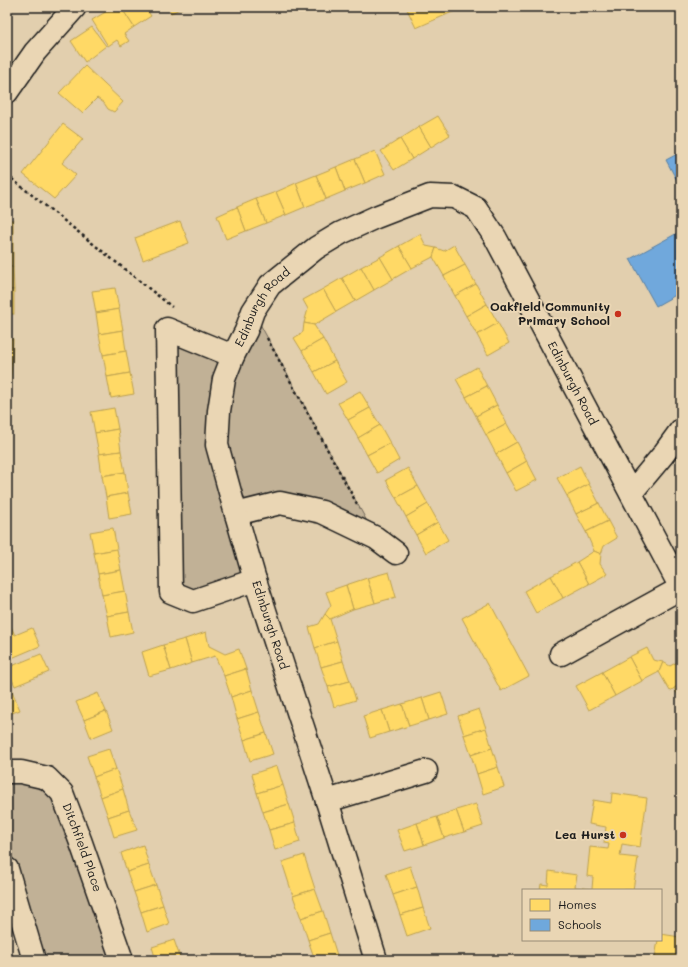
<svg xmlns="http://www.w3.org/2000/svg" width="688" height="967" font-family="Mali,sans-serif">
<style>
.green{fill:#c1b196;stroke:#6e6659}
.homes{fill:#ffd966;stroke:#bba050}
.schools{fill:#6fa8dc;stroke:#567ea2}
.lines{fill:none;stroke-linecap:round;stroke-linejoin:round}
.minor-casing{stroke:#1c1c1c;stroke-width:25}
.path{stroke:#1c1c1c;stroke-width:2.5;stroke-dasharray:3 3;stroke-linecap:butt}
.minor{stroke:#ead6b4;stroke-width:22}
.poi-dot{fill:#c8321e;stroke:#ead6b4;stroke-width:1.5}
.labels{text-anchor:middle;stroke-width:4;stroke-linejoin:round;paint-order:stroke}
.poi-label{font-size:12px;font-weight:bold;fill:#1c1c1c;stroke:#ead6b4;text-anchor:end}
.street-label{font-size:12px;fill:#1c1c1c;stroke:#ead6b4}
</style>
<rect width="100%" height="100%" fill="#e2cfae"/>
<filter id="ink" filterUnits="userSpaceOnUse"><feTurbulence type="fractalNoise" baseFrequency=".025" numOctaves="2"/><feDisplacementMap in="SourceGraphic" scale="8" xChannelSelector="R" yChannelSelector="G"/><feConvolveMatrix kernelMatrix="1 2 1 2 8 2 1 2 1" color-interpolation-filters="sRGB"/></filter>
<g filter="url(#ink)">
<!-- green -->
<g class="green">
<path d="M253 311 376 538 322 512 236 514 255 580 193 601 171 592 167 329 233 355Z"/>
<path d="M7 772 47 778 122 960H34L19 911 7 914Z"/>
</g>
<!-- homes -->
<g class="homes">
<path d="M114 7H121L134 27 124 34 129 41 121 46 117 40 108 46 92 20Z"/>
<path d="M121 7H145L151 16 134 27Z"/>
<path d="M168 7H184L171 13Z"/>
<path d="M406 7H464L416 28Z"/>
<path d="M92 27 106 46 85 62 71 41Z"/>
<path d="M85 66 123 102 114 112 108 109 104 103 97 98 82 113 59 93Z"/>
<path d="M438 116 450 135 431 147 419 127Z"/>
<path d="M63 124 83 139 62 163 76 175 54 199 23 174Z"/>
<path d="M419 127 431 147 412 159 400 139Z"/>
<path d="M400 139 412 159 394 170 381 151Z"/>
<path d="M375 151 385 174 365 183 355 159Z"/>
<path d="M355 159 365 183 345 191 336 167Z"/>
<path d="M336 167 345 191 326 199 316 175Z"/>
<path d="M316 175 326 199 305 207 296 183Z"/>
<path d="M296 183 305 207 286 215 276 192Z"/>
<path d="M276 192 286 215 266 223 256 199Z"/>
<path d="M256 199 266 223 246 231 237 207Z"/>
<path d="M237 207 246 231 226 239 217 216Z"/>
<rect x="7" y="220" width="6" height="23"/>
<path d="M180 221 189 243 143 260 135 238Z"/>
<path d="M420 234 426 246 436 248 433 257 412 268 399 246Z"/>
<rect x="7" y="243" width="6" height="24"/>
<path d="M454 245 465 265 444 276 433 257 436 248 444 251Z"/>
<path d="M399 246 412 268 393 279 380 257Z"/>
<path d="M380 257 393 279 374 290 361 267Z"/>
<path d="M465 265 476 284 455 296 444 276Z"/>
<path d="M7 267H13L14 290H7Z"/>
<path d="M361 267 374 290 355 301 342 278Z"/>
<path d="M342 278 355 301 336 312 323 289Z"/>
<path d="M476 284 487 304 466 316 455 296Z"/>
<path d="M115 288 119 309 96 313 92 291Z"/>
<path d="M323 289 336 312 314 325 304 323 308 309 303 300Z"/>
<rect x="7" y="290" width="7" height="24"/>
<path d="M487 304 498 323 477 335 466 316Z"/>
<path d="M119 309 123 330 99 334 96 313Z"/>
<path d="M304 323 314 325 323 339 302 351 294 338 303 332Z"/>
<path d="M498 323 509 343 488 355 477 335Z"/>
<path d="M123 330 126 351 103 355 99 334Z"/>
<path d="M7 339H13L12 363H7Z"/>
<path d="M323 339 335 361 314 372 302 351Z"/>
<path d="M126 351 130 373 107 377 103 355Z"/>
<path d="M335 361 347 382 326 394 314 372Z"/>
<path d="M7 363H12L10 386H7Z"/>
<path d="M477 367 487 386 466 397 456 379Z"/>
<path d="M130 373 134 394 111 398 107 377Z"/>
<path d="M7 386H10L8 410H7Z"/>
<path d="M487 386 497 405 476 416 466 397Z"/>
<path d="M360 391 370 408 348 420 338 403Z"/>
<path d="M497 405 507 424 486 435 476 416Z"/>
<path d="M114 408 118 429 95 433 91 412Z"/>
<path d="M370 408 380 425 358 438 348 420Z"/>
<path d="M507 424 517 442 496 454 486 435Z"/>
<path d="M380 425 390 443 367 455 358 438Z"/>
<path d="M118 429 121 451 99 454 95 433Z"/>
<path d="M517 442 527 461 506 473 496 454Z"/>
<path d="M390 443 399 460 377 473 367 455Z"/>
<path d="M121 451 125 472 102 476 99 454Z"/>
<path d="M527 461 537 480 516 491 506 473Z"/>
<path d="M580 466 589 484 567 496 557 478Z"/>
<path d="M408 468 418 486 396 498 386 480Z"/>
<path d="M125 472 128 493 106 497 102 476Z"/>
<path d="M589 484 599 503 576 514 567 496Z"/>
<path d="M418 486 428 504 406 517 396 498Z"/>
<path d="M128 493 132 514 109 518 106 497Z"/>
<path d="M599 503 608 521 586 532 576 514Z"/>
<path d="M428 504 438 522 416 535 406 517Z"/>
<path d="M608 521 617 538 604 546 601 554 594 551 586 532Z"/>
<path d="M438 522 448 540 426 553 416 535Z"/>
<path d="M113 528 117 549 94 553 90 532Z"/>
<path d="M117 549 121 570 98 574 94 553Z"/>
<path d="M594 551 601 554 600 564 607 574 589 584 577 562Z"/>
<path d="M577 562 589 584 563 598 551 576Z"/>
<path d="M121 570 125 591 102 595 98 574Z"/>
<path d="M389 572 396 597 375 603 367 578Z"/>
<path d="M551 576 563 598 536 613 524 591Z"/>
<path d="M367 578 375 603 353 609 346 585Z"/>
<path d="M346 585 353 609 330 619 325 614 331 605 326 592Z"/>
<path d="M125 591 129 612 107 616 102 595Z"/>
<path d="M490 603 529 676 501 691 462 618Z"/>
<path d="M129 612 133 632 111 637 107 616Z"/>
<path d="M325 614 330 619 337 641 315 648 309 627 319 624Z"/>
<path d="M8 621 15 635 32 628 40 646 7 660V622Z"/>
<path d="M206 632 209 646 225 654 239 649 246 669 224 676 215 656 192 663 185 639Z"/>
<path d="M185 639 192 663 171 670 163 645Z"/>
<path d="M337 641 343 661 321 667 315 648Z"/>
<path d="M163 645 171 670 149 676 142 652Z"/>
<path d="M647 648 653 660 663 662 659 672 642 681 629 657Z"/>
<path d="M41 654 49 672 15 686 7 668Z"/>
<path d="M629 657 642 681 615 696 602 672Z"/>
<path d="M681 660V684L670 691 659 672 663 662 670 666Z"/>
<path d="M343 661 350 681 328 687 321 667Z"/>
<path d="M246 669 252 690 231 697 224 676Z"/>
<path d="M602 672 615 696 589 710 576 686Z"/>
<path d="M350 681 356 700 334 707 328 687Z"/>
<path d="M7 684H9L20 710 7 715Z"/>
<path d="M681 684V701L674 688Z"/>
<path d="M252 690 259 712 237 719 231 697Z"/>
<path d="M441 692 448 714 429 720 422 698Z"/>
<path d="M98 693 106 711 84 720 76 702Z"/>
<path d="M422 698 429 720 409 726 402 704Z"/>
<path d="M402 704 409 726 389 732 382 710Z"/>
<path d="M479 709 486 728 464 735 458 716Z"/>
<path d="M382 710 389 732 370 738 363 716Z"/>
<path d="M106 711 113 729 91 738 84 720Z"/>
<path d="M259 712 266 733 244 740 237 719Z"/>
<path d="M486 728 492 748 471 755 464 735Z"/>
<path d="M266 733 273 754 250 761 244 740Z"/>
<path d="M492 748 498 767 477 774 471 755Z"/>
<path d="M109 749 116 769 94 777 87 756Z"/>
<path d="M277 766 283 785 257 793 252 774Z"/>
<path d="M498 767 504 787 483 794 477 774Z"/>
<path d="M116 769 123 789 101 797 94 777Z"/>
<path d="M283 785 289 804 263 812 257 793Z"/>
<path d="M123 789 129 810 108 817 101 797Z"/>
<path d="M612 793 647 798 640 847 622 844 620 856 638 858 633 890H540L541 884 548 885 549 871 577 875 575 887 592 889 593 877 587 876 590 847 608 849 609 844 604 843 606 827 589 824 593 800 611 803Z"/>
<path d="M289 804 295 823 269 830 263 812Z"/>
<path d="M476 804 483 826 464 832 456 810Z"/>
<path d="M129 810 137 830 114 837 108 817Z"/>
<path d="M456 810 464 832 444 838 437 817Z"/>
<path d="M437 817 444 838 424 845 417 823Z"/>
<path d="M295 823 300 842 275 850 269 830Z"/>
<path d="M417 823 424 845 405 851 397 830Z"/>
<path d="M143 845 149 865 127 872 121 853Z"/>
<path d="M304 855 315 889 293 896 282 862Z"/>
<path d="M149 865 156 885 134 892 127 872Z"/>
<path d="M410 866 417 887 393 895 386 874Z"/>
<path d="M156 885 163 905 141 912 134 892Z"/>
<path d="M417 887 423 908 400 915 393 895Z"/>
<path d="M315 889 323 911 301 918 293 896Z"/>
<path d="M163 905 169 924 147 932 141 912Z"/>
<path d="M423 908 430 928 407 936 400 915Z"/>
<path d="M323 911 330 933 308 940 301 918Z"/>
<path d="M330 933 337 955 321 960H315L308 940Z"/>
<path d="M661 934 680 937 676 960H666L655 958 658 940H661Z"/>
<path d="M680 937 681 960H676Z"/>
<path d="M174 940 181 960H156L152 947Z"/>
<path d="M337 955 339 960H321Z"/>
</g>
<!-- schools -->
<g class="schools">
<path d="M681 152V188L666 160Z"/>
<path d="M681 231V292L656 306 630 259Z"/>
</g>
<g class="lines">
<!-- minor casing -->
<g class="minor-casing">
<g id="minor">
<path d="M7 92 35 52 75 7"/>
<path d="M233 356 167 329 171 592 193 601 255 580"/>
<path d="M631 493 662 456 681 430"/>
<path d="M236 514 280 503 322 512 376 538 396 553"/>
<path d="M561 654 681 588"/>
<path id="s1" d="M7 772H21L47 778 62 793 80 840 122 960"/>
<path d="M327 801 426 771"/>
<path d="M7 869 34 960"/>
<path id="s2" d="M376 960 327 801 255 580 236 514 217 445 219 411 224 379 233 356 246 331 253 311 270 285 316 248 341 233 376 217 430 196 454 197 476 208 495 237 681 588"/>
</g>
</g>
<!-- path -->
<g class="path">
<path d="M7 175 172 307"/>
<path d="M267 338 357 504"/>
</g>
<!-- minor -->
<use href="#minor" class="minor"/>
</g>
</g>
<!-- markers -->
<g class="poi-dot">
<circle cx="618" cy="314" r="4"/>
<circle cx="623" cy="835" r="4"/>
</g>
<g class="labels">
<!-- poi labels -->
<g class="poi-label">
<text x="610" y="311">Oakfield Community<tspan x="610" dy="14">Primary School</tspan></text>
<text x="615" y="839">Lea Hurst</text>
</g>
<!-- street labels -->
<g class="street-label">
<text dy="4" stroke="none"><textPath href="#s2" startOffset="688">Edinburgh Road</textPath></text>
<text dy="4" stroke="none"><textPath href="#s2" startOffset="1144">Edinburgh Road</textPath></text>
<text transform="translate(270 625) rotate(72)" y="4">Edinburgh Road</text>
<text dy="4" stroke="none"><textPath href="#s1" startOffset="120">Ditchfield Place</textPath></text>
</g>
</g>
<!-- margin -->
<rect width="688" height="967" fill="none" stroke="#ead6b4" stroke-width="24"/>
<rect x="12" y="12" width="664" height="943" fill="none" stroke="#1c1c1c" stroke-width="1.5" filter="url(#ink)"/>
<!-- legend -->
<rect x="522" y="889" width="140" height="52" fill="#ead6b4" stroke="#988c77"/>
<rect x="530" y="899" width="20" height="12" fill="#ffd966" stroke="#988c77"/>
<text x="558" y="909" font-size="12" fill="#1c1c1c">Homes</text>
<rect x="530" y="919" width="20" height="12" fill="#6fa8dc" stroke="#988c77"/>
<text x="558" y="929" font-size="12" fill="#1c1c1c">Schools</text>
</svg>
